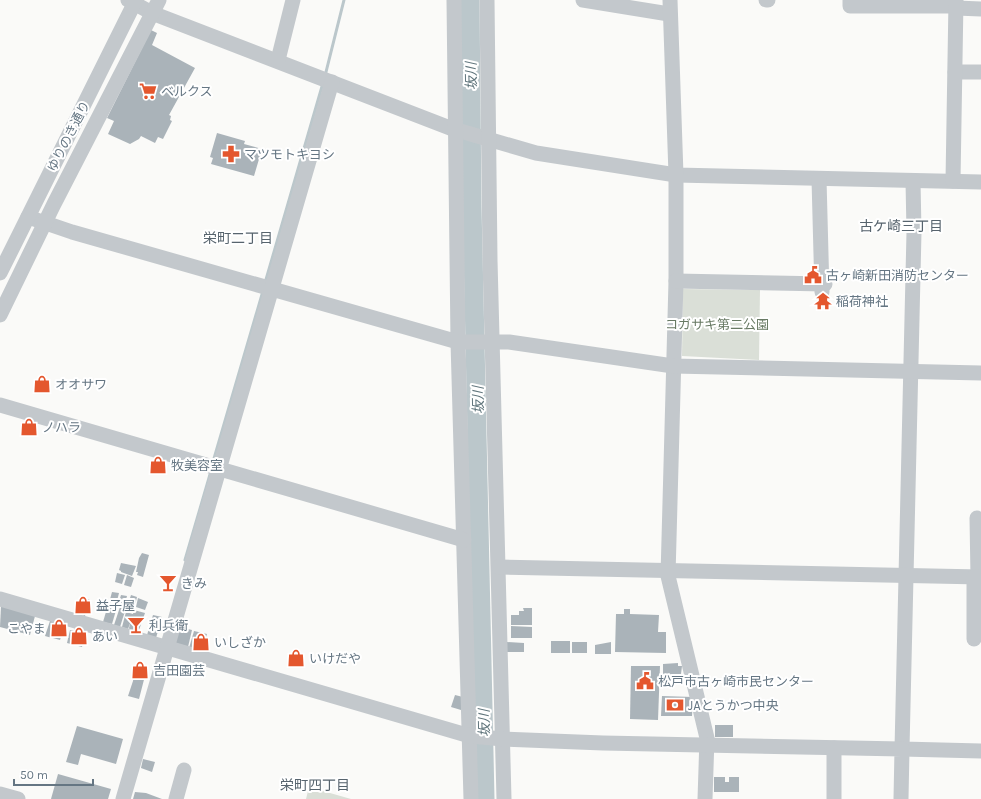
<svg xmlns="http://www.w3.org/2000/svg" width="981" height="799" font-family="Karla,'Noto Sans JP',sans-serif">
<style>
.green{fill:#dadfd7}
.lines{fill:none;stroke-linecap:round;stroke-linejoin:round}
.stream{stroke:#bbc7cb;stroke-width:3}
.river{stroke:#bbc7cb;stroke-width:19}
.building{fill:#aab3b9}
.minor{stroke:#c3c8cc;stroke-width:15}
.labels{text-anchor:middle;stroke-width:4;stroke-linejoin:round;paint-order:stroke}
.poi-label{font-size:13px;fill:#657683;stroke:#fff;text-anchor:start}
.street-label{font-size:13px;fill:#657683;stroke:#fff}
.park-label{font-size:13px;fill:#687a64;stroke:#fff}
.water-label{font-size:14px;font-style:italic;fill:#60757c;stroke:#fff}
.neighbourhood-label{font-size:14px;fill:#57646e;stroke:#fff}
</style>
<rect width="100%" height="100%" fill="#fafaf8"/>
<!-- green -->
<g class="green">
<path d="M683 289 760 290 759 360 682 356Z"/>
<path d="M309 787 351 799H306Z"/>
</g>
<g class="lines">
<!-- stream -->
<g class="stream">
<path d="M325 76 344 0"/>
<path d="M265 283 323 83"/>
<path d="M213 462 263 291"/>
<path d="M185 560 211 471"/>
</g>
<!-- river -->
<path class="river" d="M470 0 472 206 485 799"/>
</g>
<!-- building -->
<g class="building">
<path d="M151 30 157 33 152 45 195 68 169 115 171 116 170 120 172 121 163 139 158 137 155 143 141 136 139 139 130 144 108 134 114 121 107 118Z"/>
<path d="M217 133 245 141 244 144 262 149 254 176 211 164 213 158 210 157Z"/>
<path d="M142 553 149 555 143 577 137 575 138 572H136L139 558Z"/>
<path d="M121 563 136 566 132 576 121 572V571L119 570Z"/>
<path d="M117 573 125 575 122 584 115 582Z"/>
<path d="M127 575 134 578 131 587 124 585Z"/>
<path d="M112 592 119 593 116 605 109 603Z"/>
<path d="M121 595 127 596 124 607 118 605Z"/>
<path d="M131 595 137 597 134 609 127 607Z"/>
<path d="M80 597 90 600 85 616 75 613Z"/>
<path d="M138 598 148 602 145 610 136 607Z"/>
<path d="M108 605 117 607 112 624 103 622Z"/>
<path d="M1 606 35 616 30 635 0 627Z"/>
<path d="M120 607 126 608 120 627 114 625Z"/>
<path d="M523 608H532V625H511V615H519V611H524Z"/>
<path d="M624 609H630V614L659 615 658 632H666V653L615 652 616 614H624Z"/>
<path d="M134 610 145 613 139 630 136 632 130 630 129 628 131 621 128 629 122 627 126 612 133 614Z"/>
<path d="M153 615 162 617 156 638 147 635Z"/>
<path d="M52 620 56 624 52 638 45 636 50 621Z"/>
<path d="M58 623 64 626 60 640 53 638Z"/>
<path d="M511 626 532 627V638H511Z"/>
<path d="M75 627 86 631 82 647 67 643 70 630 74 631Z"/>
<path d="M179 627 192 630 188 647 175 643Z"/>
<path d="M194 631 207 634 202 650 189 648Z"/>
<rect x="551" y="641" width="19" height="12"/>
<path d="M507 642 524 643V652H507Z"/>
<rect x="572" y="642" width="15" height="11"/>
<path d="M611 642V654H595V645Z"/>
<path d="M678 663V666H682L681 674 663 675V664Z"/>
<path d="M135 665 147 668 139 699 128 696 133 681 134 673H132Z"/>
<path d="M631 666H660L658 720 630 719Z"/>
<path d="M455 695 463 697 461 710 451 707Z"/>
<path d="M662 696 693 697 692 716H661Z"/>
<rect x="715" y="725" width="18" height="12"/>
<path d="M77 726 123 739 116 764 81 754 78 765 66 762Z"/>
<path d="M143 759 155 762 152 772 141 768Z"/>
<path d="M58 774 111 789 108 799H51Z"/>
<path d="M714 777H725V782H729V777H739V792H714Z"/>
<path d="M135 792 146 793 162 799H133Z"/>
</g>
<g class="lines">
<!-- minor -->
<g class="minor">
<path d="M128 0 152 13 450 128 536 153 676 175 981 182"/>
<path d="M454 0 458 342 471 799"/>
<path d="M487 0 490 260 504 799"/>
<path d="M583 0 669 14"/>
<path d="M670 0 676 175V281L668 576 707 738 705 799"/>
<path d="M766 0H768"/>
<path d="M850 0V6H956"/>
<path d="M956 8 981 9"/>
<path d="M278 60 293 0"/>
<path d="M955 72H981"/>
<path d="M819 179 822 292"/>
<path d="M913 181 914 232 902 749 981 751"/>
<path d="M953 181 956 0"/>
<path d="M28 217 72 232 458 342H509L673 366 981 373"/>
<path d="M0 273 136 0"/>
<path d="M676 281 825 284"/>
<path d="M0 315 54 204 159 0"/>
<path d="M0 405 464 540"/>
<path d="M977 518 978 577"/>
<path d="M499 567 981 577"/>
<path d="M974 577V639"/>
<path d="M0 599 470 736 503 739 603 743 902 749 901 799"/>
<path d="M0 794 18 799"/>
<path d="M123 799 332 82"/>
<path d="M176 799 184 770"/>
<path d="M834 799V748"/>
</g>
</g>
<!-- icons -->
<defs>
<g id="supermarket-bare" transform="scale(1.38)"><path d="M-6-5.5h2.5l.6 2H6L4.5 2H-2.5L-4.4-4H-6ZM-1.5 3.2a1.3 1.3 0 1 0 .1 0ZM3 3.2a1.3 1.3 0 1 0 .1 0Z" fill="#e4572e" stroke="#fff" stroke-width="2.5" paint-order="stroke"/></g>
<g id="pharmacy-bare" transform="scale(1.38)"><path d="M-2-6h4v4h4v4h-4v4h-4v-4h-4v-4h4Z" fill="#e4572e" stroke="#fff" stroke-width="2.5" paint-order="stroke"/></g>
<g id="civic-bare" transform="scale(1.38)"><path d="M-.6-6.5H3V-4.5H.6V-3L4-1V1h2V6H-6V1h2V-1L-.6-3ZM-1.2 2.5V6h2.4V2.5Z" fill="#e4572e" stroke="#fff" stroke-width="2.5" paint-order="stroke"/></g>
<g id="temple-bare" transform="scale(1.38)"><path d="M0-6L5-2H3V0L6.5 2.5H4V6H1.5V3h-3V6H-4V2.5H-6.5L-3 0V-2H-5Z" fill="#e4572e" stroke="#fff" stroke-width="2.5" paint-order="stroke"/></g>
<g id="shop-bare" transform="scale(1.38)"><path d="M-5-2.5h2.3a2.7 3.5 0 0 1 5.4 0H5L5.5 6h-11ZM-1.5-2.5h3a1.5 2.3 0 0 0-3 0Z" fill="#e4572e" stroke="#fff" stroke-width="2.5" paint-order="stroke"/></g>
<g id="bar-bare" transform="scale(1.38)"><path d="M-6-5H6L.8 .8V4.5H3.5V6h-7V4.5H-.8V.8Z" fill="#e4572e" stroke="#fff" stroke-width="2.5" paint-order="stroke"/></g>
<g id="bank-bare" transform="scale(1.38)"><path d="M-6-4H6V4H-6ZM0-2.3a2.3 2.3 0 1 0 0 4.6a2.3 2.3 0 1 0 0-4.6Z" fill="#e4572e" stroke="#fff" stroke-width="2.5" paint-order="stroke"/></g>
</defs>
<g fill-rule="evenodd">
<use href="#supermarket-bare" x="148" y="91"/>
<use href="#pharmacy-bare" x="231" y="154"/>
<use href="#civic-bare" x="813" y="275"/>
<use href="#temple-bare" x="823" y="301"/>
<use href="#shop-bare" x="42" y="384"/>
<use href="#shop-bare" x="29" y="427"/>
<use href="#shop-bare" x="158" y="465"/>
<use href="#bar-bare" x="168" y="583"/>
<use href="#shop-bare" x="83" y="605"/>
<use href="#bar-bare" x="136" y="625"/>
<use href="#shop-bare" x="59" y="628"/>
<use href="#shop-bare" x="79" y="636"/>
<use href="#shop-bare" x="201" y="642"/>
<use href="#shop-bare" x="296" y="658"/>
<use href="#shop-bare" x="140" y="670"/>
<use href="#civic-bare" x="645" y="681"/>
<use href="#bank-bare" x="675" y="705"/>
</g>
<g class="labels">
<!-- poi labels -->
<g class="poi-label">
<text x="161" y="96">ベルクス</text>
<text x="244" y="159">マツモトキヨシ</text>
<text x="826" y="280">古ヶ崎新田消防センター</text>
<text x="836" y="306">稲荷神社</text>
<text x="55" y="389">オオサワ</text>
<text x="42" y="432">ノハラ</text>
<text x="171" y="470">牧美容室</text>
<text x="181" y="588">きみ</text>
<text x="96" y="610">益子屋</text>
<text x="149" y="630">利兵衛</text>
<text x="46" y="633" text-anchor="end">こやま</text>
<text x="92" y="641">あい</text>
<text x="214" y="647">いしざか</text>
<text x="309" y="663">いけだや</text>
<text x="153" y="675">吉田園芸</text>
<text x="658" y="686">松戸市古ヶ崎市民センター</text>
<text x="688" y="710">JAとうかつ中央</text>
</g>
<!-- street labels -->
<g class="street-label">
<text transform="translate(68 136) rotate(-63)" y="5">ゆりのき通り</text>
</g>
<!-- park labels -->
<g class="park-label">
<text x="717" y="329">コガサキ第二公園</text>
</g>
<!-- water labels -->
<g class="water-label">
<text transform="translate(471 76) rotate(-91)" y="5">坂川</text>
<text transform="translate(478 400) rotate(-91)" y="5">坂川</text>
<text transform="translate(484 723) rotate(-91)" y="5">坂川</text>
</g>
<!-- neighbourhood labels -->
<g class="neighbourhood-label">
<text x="901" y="231">古ケ崎三丁目</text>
<text x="238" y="243">栄町二丁目</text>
<text x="315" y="790">栄町四丁目</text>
</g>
</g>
<!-- scale -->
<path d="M14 779v6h79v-6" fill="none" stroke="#657683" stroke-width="2"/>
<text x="20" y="779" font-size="12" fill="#657683" stroke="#ffffff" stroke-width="3" paint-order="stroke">50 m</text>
</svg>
